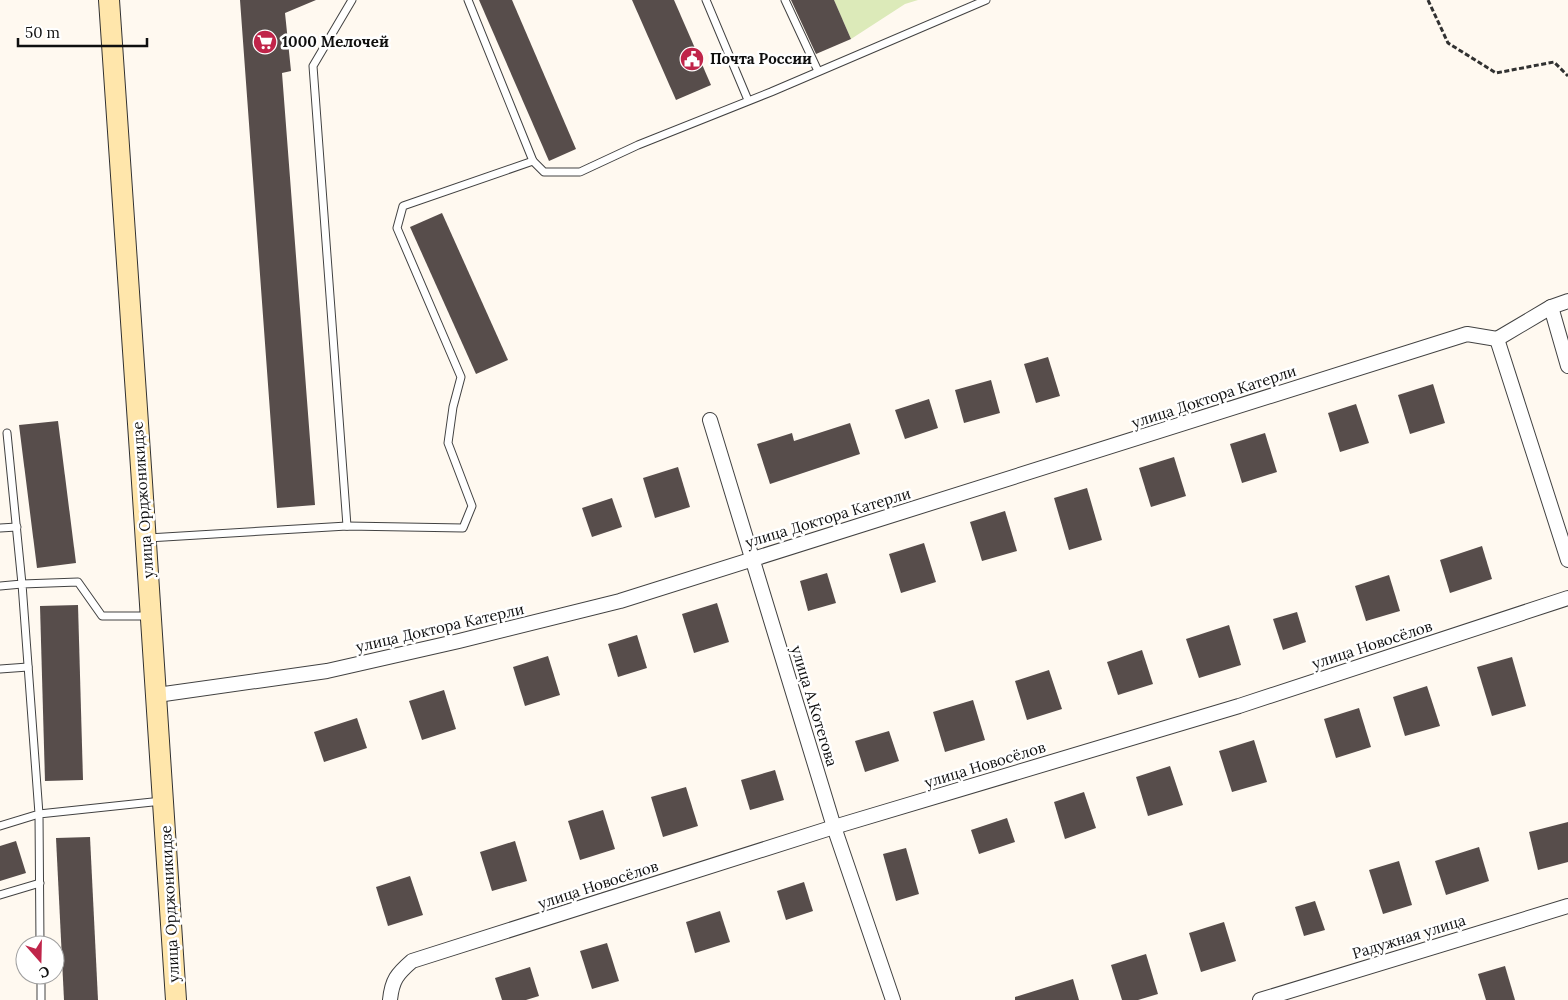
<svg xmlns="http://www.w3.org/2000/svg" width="1568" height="1000" font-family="Lora,serif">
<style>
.green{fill:#dceab9}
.building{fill:#574d4b}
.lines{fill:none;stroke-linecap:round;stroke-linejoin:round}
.lane-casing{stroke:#424242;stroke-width:9}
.street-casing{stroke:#424242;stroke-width:16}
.secondary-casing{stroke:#313131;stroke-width:22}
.path{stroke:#313131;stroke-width:3;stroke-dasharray:5 2.5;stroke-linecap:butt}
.lane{stroke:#fff;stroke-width:7}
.street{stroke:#fff;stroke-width:14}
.secondary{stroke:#ffe6ab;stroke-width:20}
.labels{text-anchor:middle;stroke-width:5;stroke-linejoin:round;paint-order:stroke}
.poi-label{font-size:15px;font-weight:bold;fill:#0f0f0f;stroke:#fff;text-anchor:start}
.street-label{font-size:15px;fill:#0f0f0f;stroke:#fff}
</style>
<rect width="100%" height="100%" fill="#fff9f0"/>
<!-- green -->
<path class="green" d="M834 0H918L905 4 851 39Z"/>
<!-- building -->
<g class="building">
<path d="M240 0H316L285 13 291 71 282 73 315 505 277 508Z"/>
<path d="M479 0H512L576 149 549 161Z"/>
<path d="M632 0H674L711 85 676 100Z"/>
<path d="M791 0H834L851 39 816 54Z"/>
<path d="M442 213 508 360 476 374 410 227Z"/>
<path d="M1048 357 1060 396 1036 403 1024 364Z"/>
<path d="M991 380 1000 413 964 423 955 390Z"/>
<path d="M1433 384 1445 423 1410 434 1398 395Z"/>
<path d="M929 399 938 428 905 439 895 410Z"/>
<path d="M1356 404 1369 443 1340 452 1328 413Z"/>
<path d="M58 421 76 563 37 568 19 425Z"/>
<path d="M850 423 860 454 770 484 757 444 792 433 794 441Z"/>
<path d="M1265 433 1277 472 1242 483 1230 444Z"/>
<path d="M1174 457 1186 496 1151 507 1139 468Z"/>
<path d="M678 467 690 507 655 518 643 478Z"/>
<path d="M1087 488 1102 540 1069 550 1054 498Z"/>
<path d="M612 498 622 527 592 537 582 508Z"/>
<path d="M1005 511 1017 551 982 561 970 522Z"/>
<path d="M924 543 936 582 901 593 889 554Z"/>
<path d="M1482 546 1492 579 1450 593 1440 560Z"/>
<path d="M827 573 836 603 808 611 800 581Z"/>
<path d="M1389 575 1400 611 1366 621 1355 586Z"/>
<path d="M717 603 729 642 694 653 682 614Z"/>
<path d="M78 605 83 780 45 781 40 606Z"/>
<path d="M1297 612 1306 642 1283 650 1273 619Z"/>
<path d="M1229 625 1241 665 1199 678 1186 639Z"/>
<path d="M637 635 647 668 618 677 608 644Z"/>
<path d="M1142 650 1153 684 1118 695 1107 662Z"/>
<path d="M548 656 560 695 525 706 513 667Z"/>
<path d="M1512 657 1526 706 1492 716 1477 667Z"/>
<path d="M1049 670 1062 709 1027 720 1015 681Z"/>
<path d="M1427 686 1440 726 1405 736 1393 697Z"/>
<path d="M444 690 456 729 422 740 409 701Z"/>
<path d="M973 700 985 740 945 752 933 712Z"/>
<path d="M1359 708 1371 747 1336 758 1324 719Z"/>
<path d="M357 718 367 748 324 762 314 732Z"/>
<path d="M889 731 899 761 865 772 855 741Z"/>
<path d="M1254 740 1267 782 1232 792 1219 751Z"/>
<path d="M1170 766 1183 805 1148 816 1136 777Z"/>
<path d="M775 770 784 800 750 810 741 780Z"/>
<path d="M686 787 698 826 663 837 651 797Z"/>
<path d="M1084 792 1096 828 1065 839 1054 802Z"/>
<path d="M603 810 615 849 580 860 568 821Z"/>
<path d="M1007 818 1015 842 979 854 971 830Z"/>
<path d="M1568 822V862L1538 870 1529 832Z"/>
<path d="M90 837 98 1000H64L56 838Z"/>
<path d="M16 841 26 873 0 881V846Z"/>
<path d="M515 841 527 881 492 891 480 852Z"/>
<path d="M1479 847 1489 881 1446 895 1435 861Z"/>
<path d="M906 848 919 894 896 901 883 854Z"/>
<path d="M1399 861 1412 905 1383 914 1369 870Z"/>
<path d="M410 876 423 915 388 926 376 887Z"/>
<path d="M804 882 813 911 786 920 777 891Z"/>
<path d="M1315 901 1325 930 1304 936 1295 907Z"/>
<path d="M720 911 730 942 695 953 686 922Z"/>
<path d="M1224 922 1236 961 1201 972 1189 933Z"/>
<path d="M607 943 619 981 592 989 580 951Z"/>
<path d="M1146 954 1158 994 1138 1000H1122L1111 965Z"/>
<path d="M1505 966 1515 1000H1486L1478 974Z"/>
<path d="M530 967 539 996 526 1000H502L495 978Z"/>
<path d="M1073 979 1079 1000H1015V997Z"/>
</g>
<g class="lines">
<!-- lane casing -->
<g class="lane-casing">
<g id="lane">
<path d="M468 0 533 161 544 172H580L638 145 771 92 986 0"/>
<path d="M706 0 748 100"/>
<path d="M785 0 818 71"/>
<path d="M347 526 313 66 352 0"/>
<path d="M0 528 17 527"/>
<path d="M148 538 347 526 463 528 472 506 448 443 453 407 461 377 397 228 403 206 533 161"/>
<path d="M0 586 22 584 7 433"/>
<path d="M0 669 28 667"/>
<path d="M0 826 39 814 22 584 78 582 102 616H150"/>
<path d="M0 895 40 883"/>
<path d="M40 945 39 814 162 801"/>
<path d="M41 975V1000"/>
</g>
</g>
<!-- street casing -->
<g class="street-casing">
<g id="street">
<path d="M1551 307 1568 366"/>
<path d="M1497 339 1568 560"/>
<path d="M1497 339 1551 307 1568 301"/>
<path d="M710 420 834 827 893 1000"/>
<path d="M157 695 327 671 459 641 620 601 1467 334 1497 339"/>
<path d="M390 1000C392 980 397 974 412 961L834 827 1239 706 1568 598"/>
<path d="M1260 1000 1568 906"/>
</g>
</g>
<!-- secondary casing -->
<g class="secondary-casing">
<path id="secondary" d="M109 0C131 333 156 667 176 1000"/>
</g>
<!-- path -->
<path class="path" d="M1428 0 1448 43 1496 73 1554 62 1568 76"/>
<!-- lane -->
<use href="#lane" class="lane"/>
<!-- street -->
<use href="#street" class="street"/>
<!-- secondary -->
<use href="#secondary" class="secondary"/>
</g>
<!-- icons -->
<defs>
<g id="supermarket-disc" transform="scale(1.25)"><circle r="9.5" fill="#c0254a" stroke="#fff"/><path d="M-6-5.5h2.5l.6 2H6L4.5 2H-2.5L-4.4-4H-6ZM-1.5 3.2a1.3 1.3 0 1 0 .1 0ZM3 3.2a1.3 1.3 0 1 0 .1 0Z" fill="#fff"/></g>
<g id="civic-disc" transform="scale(1.25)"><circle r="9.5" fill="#c0254a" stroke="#fff"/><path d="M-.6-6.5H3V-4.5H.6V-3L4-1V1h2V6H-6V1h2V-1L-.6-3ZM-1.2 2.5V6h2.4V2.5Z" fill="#fff"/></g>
</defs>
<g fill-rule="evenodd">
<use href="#supermarket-disc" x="265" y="42"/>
<use href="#civic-disc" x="692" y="59"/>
</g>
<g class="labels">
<!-- poi labels -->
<g class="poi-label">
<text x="282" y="47">1000 Мелочей</text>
<text x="710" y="64">Почта России</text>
</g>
<!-- street labels -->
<g class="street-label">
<text transform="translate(1214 397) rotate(-18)" y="5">улица Доктора Катерли</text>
<text transform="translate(143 500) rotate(-94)" y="5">улица Орджоникидзе</text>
<text transform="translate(828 518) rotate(-17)" y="5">улица Доктора Катерли</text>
<text transform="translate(440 628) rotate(-13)" y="5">улица Доктора Катерли</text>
<text transform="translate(1372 645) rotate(-18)" y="5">улица Новосёлов</text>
<text transform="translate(814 706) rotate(73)" y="5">улица А.Котегова</text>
<text transform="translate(985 765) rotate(-17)" y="5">улица Новосёлов</text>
<text transform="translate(598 885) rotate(-18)" y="5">улица Новосёлов</text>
<text transform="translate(170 904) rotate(-93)" y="5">улица Орджоникидзе</text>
<text transform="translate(1409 937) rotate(-17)" y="5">Радужная улица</text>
</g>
</g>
<!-- north arrow -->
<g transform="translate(40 960) rotate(160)"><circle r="24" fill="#ffffff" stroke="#9f9f9f"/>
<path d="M0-4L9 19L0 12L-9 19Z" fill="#c0254a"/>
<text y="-8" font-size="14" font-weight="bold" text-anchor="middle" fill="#0f0f0f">С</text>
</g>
<!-- scale -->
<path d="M18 38v8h129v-8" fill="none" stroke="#0f0f0f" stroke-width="2.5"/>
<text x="25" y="38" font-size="15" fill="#0f0f0f" stroke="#ffffff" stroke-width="4" paint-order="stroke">50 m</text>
</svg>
